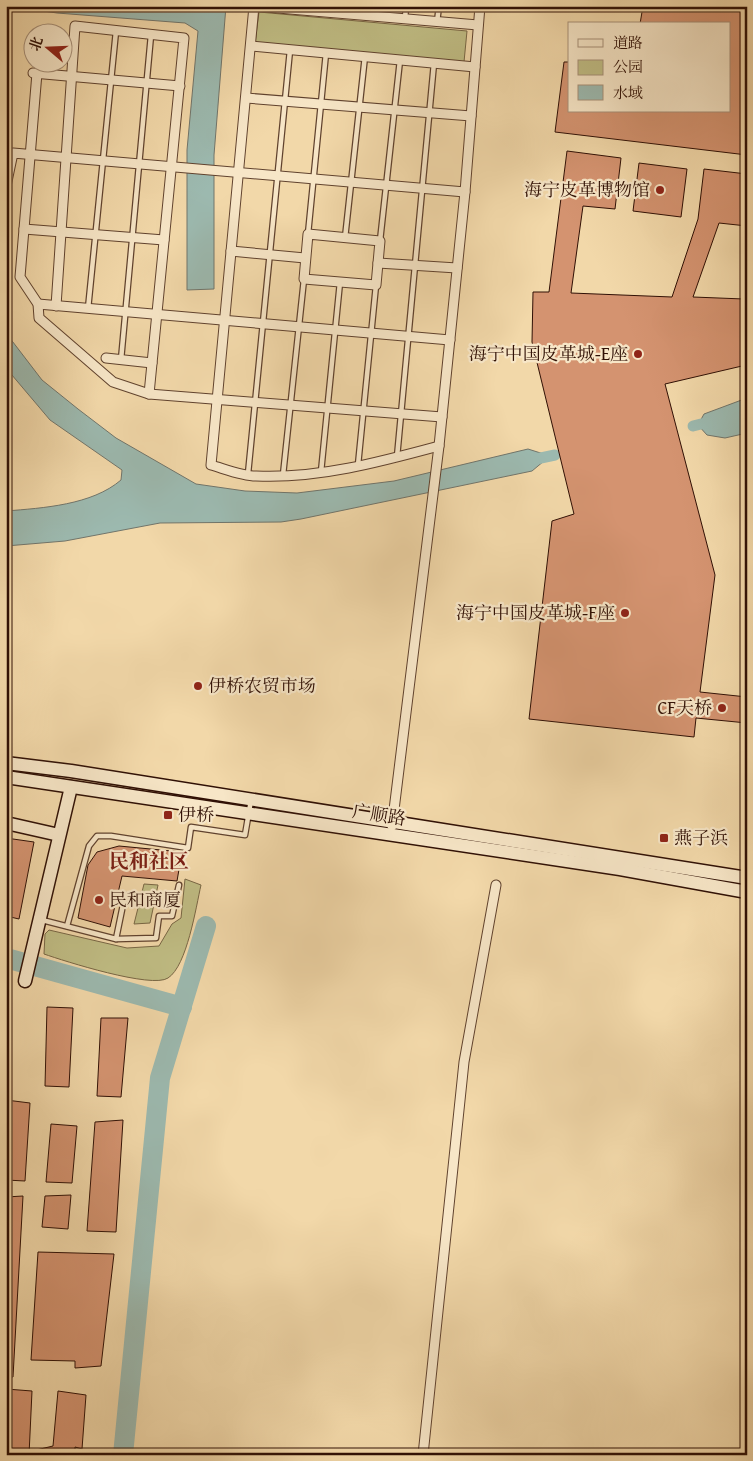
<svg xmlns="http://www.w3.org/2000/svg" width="753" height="1461" font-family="'Gentium Book Plus','Noto Serif SC',serif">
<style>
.green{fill:#c0bd84;stroke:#786644}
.water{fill:#9cb9af;stroke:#71756b}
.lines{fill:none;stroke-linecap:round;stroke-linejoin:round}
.canal{stroke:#9cb9af;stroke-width:11}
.river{stroke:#9cb9af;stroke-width:20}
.building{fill:#d49370;stroke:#301005}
.lane-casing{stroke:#60422e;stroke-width:7}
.street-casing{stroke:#60422e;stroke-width:11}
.secondary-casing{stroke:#301005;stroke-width:15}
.lane{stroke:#f7e6c7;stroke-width:4.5}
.street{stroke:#f7e6c7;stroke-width:9}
.secondary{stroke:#f7e6c7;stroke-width:12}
.poi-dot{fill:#8f2418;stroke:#f7e6c7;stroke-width:2}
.labels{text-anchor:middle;stroke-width:4.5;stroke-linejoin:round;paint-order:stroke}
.poi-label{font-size:18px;fill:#301005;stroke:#f7e6c7;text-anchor:end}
.street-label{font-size:18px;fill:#301005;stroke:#f7e6c7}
.quarter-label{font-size:20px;font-weight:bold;fill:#7a1f14;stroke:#f7e6c7}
</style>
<rect width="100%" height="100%" fill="#f2d8a9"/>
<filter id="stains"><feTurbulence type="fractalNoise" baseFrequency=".004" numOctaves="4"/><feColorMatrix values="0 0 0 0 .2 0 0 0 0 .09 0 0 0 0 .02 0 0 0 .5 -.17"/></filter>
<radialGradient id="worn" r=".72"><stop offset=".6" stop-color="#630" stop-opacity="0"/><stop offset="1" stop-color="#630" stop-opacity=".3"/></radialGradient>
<!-- green -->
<g class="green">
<path d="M259 12 467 31 464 62 255 43Z"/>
<path d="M185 879 201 885C196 907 187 966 168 978 152 989 64 961 44 954L45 934 49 930 127 948 159 946 172 924 181 918Z"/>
<path d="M144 884 158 885 150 923 134 924Z"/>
</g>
<!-- water -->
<g class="water">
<path d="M10 6H226L214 155V289L187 290V150L198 31 185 23 57 13Z"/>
<path d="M6 333 42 380 78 409 116 438 196 484 245 491 297 493 394 481 528 449 550 456 532 471 301 519 281 522 160 523 65 541 6 546V511C43 508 92 505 121 480L122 470 50 420 6 368Z"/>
<path d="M747 398V433L725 438 707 435 698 425 704 414Z"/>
</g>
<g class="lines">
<!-- canal -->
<g class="canal">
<path d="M693 426 713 421"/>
<path d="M536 459 555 455"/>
</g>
<!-- river -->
<g class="river">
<path d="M6 958 182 1007"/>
<path d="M123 1455 160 1078 206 926"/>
</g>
</g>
<!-- building -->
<g class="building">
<path d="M643 6H747V155L555 132 564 62H569V111H729V24H640Z"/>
<path d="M567 151 621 158 615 209 583 206 571 293 672 297 698 219 704 169 747 174V226L719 223 693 297 744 299 742 366 665 384 715 575 700 692 747 697V723L696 718 694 737 529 719 552 521 574 514 532 342 533 292H549Z"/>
<path d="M639 163 687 169 681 217 633 211Z"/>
<path d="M6 838 34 842 19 919 6 916Z"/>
<path d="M119 846 182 852 177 881 122 876 110 927 78 918 88 865 97 852Z"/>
<path d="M47 1007 73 1008 69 1087 45 1086Z"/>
<path d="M101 1018H128L121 1097 97 1096Z"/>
<path d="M6 1100 30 1103 25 1181 6 1180Z"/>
<path d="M123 1120 116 1232 87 1231 95 1122Z"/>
<path d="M51 1124 77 1126 72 1183 46 1182Z"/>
<path d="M71 1195 68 1229 42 1227 45 1196Z"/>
<path d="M23 1196 13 1377H6V1197Z"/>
<path d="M38 1252 114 1254 101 1366 75 1368V1361L31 1360Z"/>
<path d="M6 1389 32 1391 29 1455H6Z"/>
<path d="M58 1391 86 1395 82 1449 75 1447V1455H33L32 1451 53 1446Z"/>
</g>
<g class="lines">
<!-- lane casing -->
<g class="lane-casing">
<g id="lane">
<path d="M368 16 369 6"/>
<path d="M405 19 406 6"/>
<path d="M437 22 439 6"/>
<path d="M308 234 326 53"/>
<path d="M345 238 365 56"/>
<path d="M380 241 400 60"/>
<path d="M88 309 116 31"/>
<path d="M121 360 151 35"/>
<path d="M397 457 434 63"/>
<path d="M358 465 376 285"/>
<path d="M321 472 340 282"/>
<path d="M248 474 290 50"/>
<path d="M283 475 304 279"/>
<path d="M42 920 116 939 156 938 159 916H172L179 885"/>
<path d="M67 926 89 846 97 836H111L188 848 191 827 245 835 251 800"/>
<path d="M116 939 125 895"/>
</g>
</g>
<!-- street casing -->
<g class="street-casing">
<g id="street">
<path d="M254 6 211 465C225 469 242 476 256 476 317 479 380 462 439 446"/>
<path d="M254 6 478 25"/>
<path d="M251 46 475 67"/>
<path d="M33 73 180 86"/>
<path d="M37 73 20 277 38 304 39 318 113 382 149 394 442 417"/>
<path d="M246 98 471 116"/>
<path d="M6 186 13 153 465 192"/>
<path d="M24 229 164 240"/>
<path d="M308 234 380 241 376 285 304 279Z"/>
<path d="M231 251 305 258"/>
<path d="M378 263 457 268"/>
<path d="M38 304 450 340"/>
<path d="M56 306 75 26 184 38 149 394"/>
<path d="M106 358 152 363"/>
<path d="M392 826 439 446 465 192 480 6"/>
<path d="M423 1455 464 1062 496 885"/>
</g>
</g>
<!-- secondary casing -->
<g class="secondary-casing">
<g id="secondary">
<path d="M6 763 71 771 747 878"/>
<path d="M6 777 620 869 747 892"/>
<path d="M6 823 59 835"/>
<path d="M25 981 71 787"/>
</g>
</g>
<!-- lane -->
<use href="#lane" class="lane"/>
<!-- street -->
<use href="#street" class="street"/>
<!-- secondary -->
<use href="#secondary" class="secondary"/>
</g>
<!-- markers -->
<g class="poi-dot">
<circle cx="660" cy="190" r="5"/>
<circle cx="638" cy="354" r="5"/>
<circle cx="625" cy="613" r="5"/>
<circle cx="198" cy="686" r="5"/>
<circle cx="722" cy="708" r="5"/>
<rect x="163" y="810" width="10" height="10" rx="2.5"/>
<rect x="659" y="833" width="10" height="10" rx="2.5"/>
<circle cx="99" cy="900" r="5"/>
</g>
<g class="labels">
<!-- poi labels -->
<g class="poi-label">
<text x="650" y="196">海宁皮革博物馆</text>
<text x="628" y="360">海宁中国皮革城-E座</text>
<text x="615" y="619">海宁中国皮革城-F座</text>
<text x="208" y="692" text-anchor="start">伊桥农贸市场</text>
<text x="712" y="714">CF天桥</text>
<text x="178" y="821" text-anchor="start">伊桥</text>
<text x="674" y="844" text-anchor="start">燕子浜</text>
<text x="109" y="906" text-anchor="start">民和商厦</text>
</g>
<!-- street labels -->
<g class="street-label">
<text transform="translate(379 815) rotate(9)" y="6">广顺路</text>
</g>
<!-- quarter labels -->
<g class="quarter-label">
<text x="149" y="868">民和社区</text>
</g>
</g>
<!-- margin -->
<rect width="753" height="1461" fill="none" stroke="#f2d8a9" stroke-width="25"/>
<rect x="8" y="8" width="738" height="1446" fill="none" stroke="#301005" stroke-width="2.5"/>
<rect x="12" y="12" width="728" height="1436" fill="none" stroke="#301005"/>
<!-- legend -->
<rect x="568" y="22" width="162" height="90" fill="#f7e6c7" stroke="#a79079"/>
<rect x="578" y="39" width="25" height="8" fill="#f7e6c7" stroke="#a79079"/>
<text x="613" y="48" font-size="15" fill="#301005">道路</text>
<rect x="578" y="60" width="25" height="15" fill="#c0bd84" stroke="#a79079"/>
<text x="613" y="72" font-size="15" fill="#301005">公园</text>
<rect x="578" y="85" width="25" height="15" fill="#9cb9af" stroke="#a79079"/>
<text x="613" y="98" font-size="15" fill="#301005">水域</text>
<!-- north arrow -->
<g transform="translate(48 48) rotate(289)"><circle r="24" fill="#f7e6c7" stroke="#a79079"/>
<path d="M0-4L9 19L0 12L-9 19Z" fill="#8f2418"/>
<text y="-8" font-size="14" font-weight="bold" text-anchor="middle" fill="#301005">北</text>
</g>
<rect width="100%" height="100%" filter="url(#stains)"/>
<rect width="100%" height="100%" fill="url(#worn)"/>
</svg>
